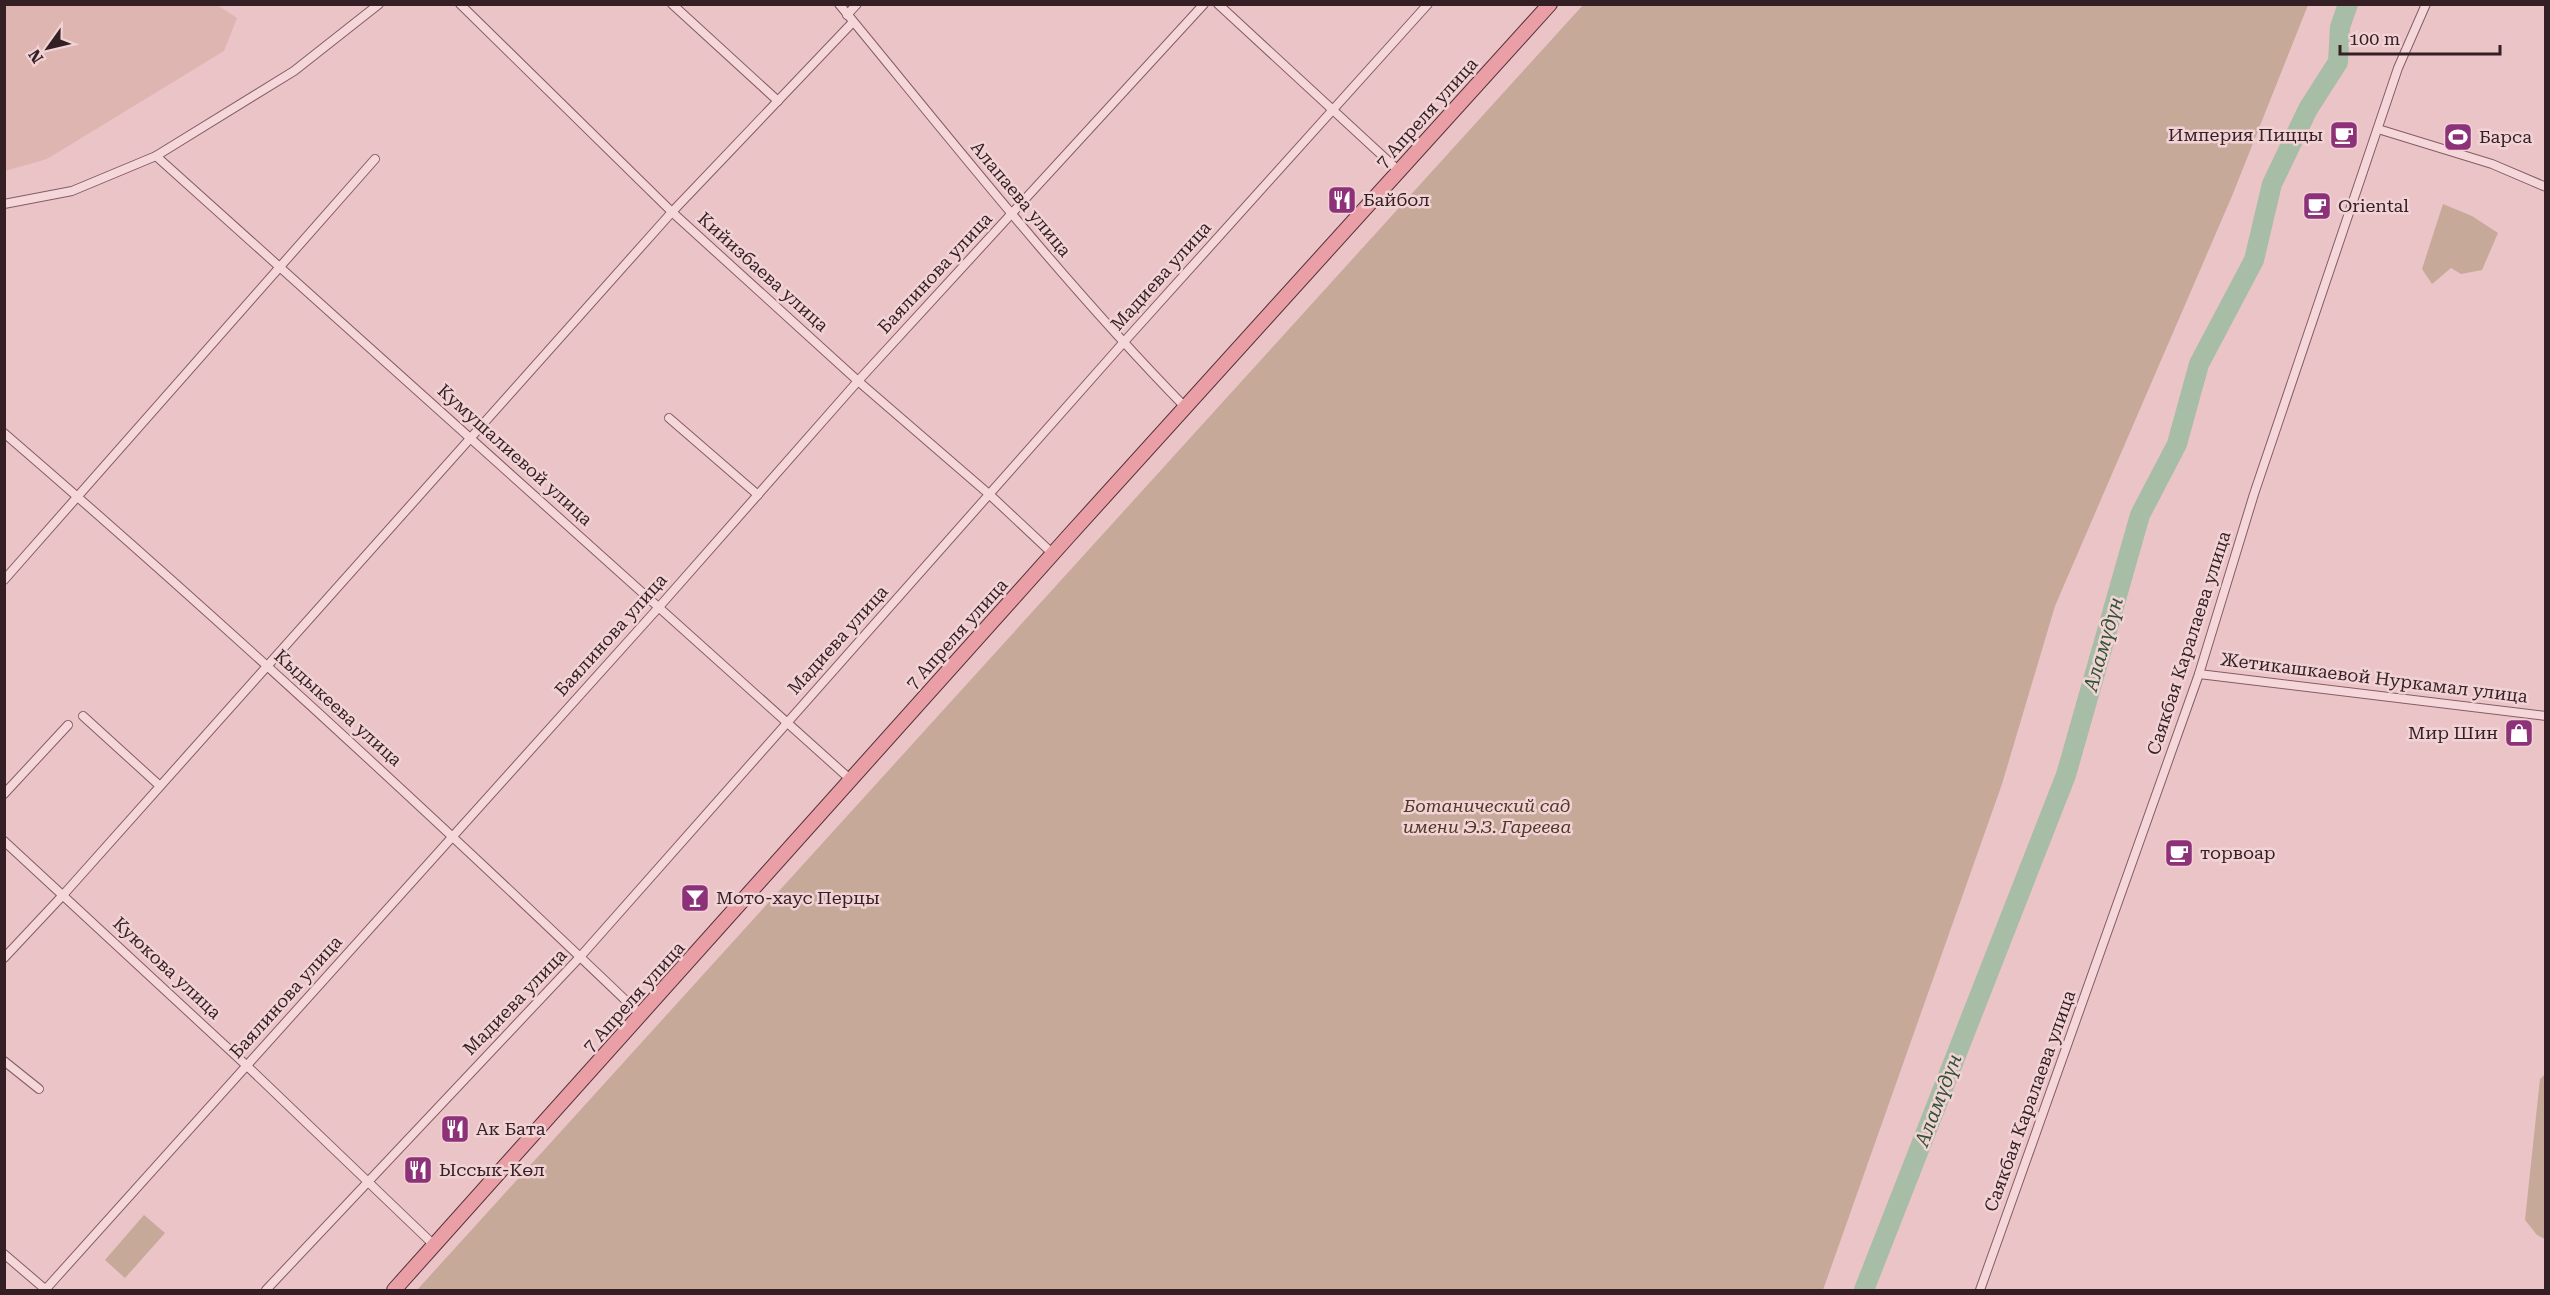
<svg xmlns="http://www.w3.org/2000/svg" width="2550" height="1295" font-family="'Roboto Serif',serif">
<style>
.farmland{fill:#dfb5b2}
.green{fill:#c7a999}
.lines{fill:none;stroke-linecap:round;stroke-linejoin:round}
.river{stroke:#a7bda6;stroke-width:20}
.street-casing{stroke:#835c66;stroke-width:10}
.primary-casing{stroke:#51303a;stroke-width:16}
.street{stroke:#f6d7d9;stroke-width:8}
.primary{stroke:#ea9fa6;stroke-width:14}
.labels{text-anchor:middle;stroke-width:5;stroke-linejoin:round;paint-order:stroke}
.street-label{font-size:18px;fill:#341f25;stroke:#f2d3d5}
.poi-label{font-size:18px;fill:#341f25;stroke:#f2d3d5;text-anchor:start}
.park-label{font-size:18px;font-style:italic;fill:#4f3a27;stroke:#f2d3d5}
.water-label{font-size:20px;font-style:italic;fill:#2f5335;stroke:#f2d3d5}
</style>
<rect width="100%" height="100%" fill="#eac4c7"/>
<!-- farmland -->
<path class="farmland" d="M5 4 217 5 237 18 224 51 47 159 5 171Z"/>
<!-- green -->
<g class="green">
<path d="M1583 5H2308L2232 196 2055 606 2002 784 1823 1290H417Z"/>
<path d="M2443 204 2472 216 2498 233 2482 270 2461 274 2451 268 2432 284 2422 269Z"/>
<path d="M2545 1074V1239L2537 1235 2525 1220 2540 1079Z"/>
<path d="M144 1215 165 1233 125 1278 105 1260Z"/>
</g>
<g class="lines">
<!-- river -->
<path class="river" d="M1864 1290 2066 775 2140 515 2177 444 2199 364 2254 260 2272 184 2308 109 2338 62 2340 27 2348 4"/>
<!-- street casing -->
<g class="street-casing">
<g id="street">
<path d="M460 4 672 212 858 381 990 495 1053 554"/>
<path d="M672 4 778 101"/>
<path d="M839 4C952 141 1061 280 1185 407"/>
<path d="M1218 4 1399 171"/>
<path d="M847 15 857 4"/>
<path d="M2378 129 2492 164 2546 187"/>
<path d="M156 156 851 780"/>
<path d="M4 204 72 191 156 156 294 71 379 4"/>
<path d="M669 418 758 495"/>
<path d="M4 433C222 621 434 817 642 1016"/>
<path d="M4 580 375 159"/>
<path d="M2199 674 2546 716"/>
<path d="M83 716 160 786"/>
<path d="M4 794 68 725"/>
<path d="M4 841 246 1065 435 1246"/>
<path d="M4 958 64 894 672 212 852 23"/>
<path d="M4 1061 39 1089"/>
<path d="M4 1254 46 1290"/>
<path d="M45 1290 659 607 858 381 1204 4"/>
<path d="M266 1290 580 957 1123 343 1428 4"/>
<path d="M1980 1290 2199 674 2254 494 2398 68 2426 4"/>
</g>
</g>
<!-- primary casing -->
<g class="primary-casing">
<path id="primary" d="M394 1290 1066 539 1550 4"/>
</g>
<!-- street -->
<use href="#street" class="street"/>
<!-- primary -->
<use href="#primary" class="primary"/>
</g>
<!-- icons -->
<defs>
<g id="cafe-square" transform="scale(1.5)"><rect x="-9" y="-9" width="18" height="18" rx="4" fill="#8d3279" stroke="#f2d3d5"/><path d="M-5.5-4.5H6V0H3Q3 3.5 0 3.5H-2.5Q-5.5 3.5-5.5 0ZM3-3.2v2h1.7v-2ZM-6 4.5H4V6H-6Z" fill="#fff"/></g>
<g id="stadium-square" transform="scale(1.5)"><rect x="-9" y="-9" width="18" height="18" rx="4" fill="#8d3279" stroke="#f2d3d5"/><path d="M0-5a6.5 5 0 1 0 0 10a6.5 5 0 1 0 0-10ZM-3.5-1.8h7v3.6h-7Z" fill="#fff"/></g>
<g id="restaurant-square" transform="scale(1.5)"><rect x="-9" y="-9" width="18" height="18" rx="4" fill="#8d3279" stroke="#f2d3d5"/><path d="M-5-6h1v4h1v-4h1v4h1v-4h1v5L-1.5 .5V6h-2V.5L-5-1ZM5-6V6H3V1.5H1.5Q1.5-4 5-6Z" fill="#fff"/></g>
<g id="shop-square" transform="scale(1.5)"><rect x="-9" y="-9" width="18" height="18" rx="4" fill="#8d3279" stroke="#f2d3d5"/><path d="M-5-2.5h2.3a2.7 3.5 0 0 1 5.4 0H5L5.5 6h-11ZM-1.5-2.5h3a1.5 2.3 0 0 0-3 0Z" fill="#fff"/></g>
<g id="bar-square" transform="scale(1.5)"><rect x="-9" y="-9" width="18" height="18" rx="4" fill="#8d3279" stroke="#f2d3d5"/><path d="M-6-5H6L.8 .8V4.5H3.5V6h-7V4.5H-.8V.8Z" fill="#fff"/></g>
</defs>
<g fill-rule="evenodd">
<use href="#cafe-square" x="2344" y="135"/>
<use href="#stadium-square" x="2458" y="137"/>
<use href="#restaurant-square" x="1342" y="200"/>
<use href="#cafe-square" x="2317" y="206"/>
<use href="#shop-square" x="2519" y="733"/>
<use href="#cafe-square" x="2179" y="853"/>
<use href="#bar-square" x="695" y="898"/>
<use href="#restaurant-square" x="455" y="1129"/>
<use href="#restaurant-square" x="418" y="1170"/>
</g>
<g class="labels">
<!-- street labels -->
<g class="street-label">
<text transform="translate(1427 113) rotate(-48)" y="6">7 Апреля улица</text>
<text transform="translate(1021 199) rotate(50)" y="6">Алапаева улица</text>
<text transform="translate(763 272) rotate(42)" y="6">Кийизбаева улица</text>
<text transform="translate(935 273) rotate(-47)" y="6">Баялинова улица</text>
<text transform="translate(1161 276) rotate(-48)" y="6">Мадиева улица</text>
<text transform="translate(515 455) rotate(42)" y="6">Кумушалиевой улица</text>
<text transform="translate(957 634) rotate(-48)" y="6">7 Апреля улица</text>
<text transform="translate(611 635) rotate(-48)" y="6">Баялинова улица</text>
<text transform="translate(838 640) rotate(-48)" y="6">Мадиева улица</text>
<text transform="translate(2189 643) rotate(-72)" y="6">Саякбая Каралаева улица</text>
<text transform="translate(2374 678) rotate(7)" y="6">Жетикашкаевой Нуркамал улица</text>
<text transform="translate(338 708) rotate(42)" y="6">Кыдыкеева улица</text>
<text transform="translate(167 968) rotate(43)" y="6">Куюкова улица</text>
<text transform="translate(286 997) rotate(-48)" y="6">Баялинова улица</text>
<text transform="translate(634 997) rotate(-48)" y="6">7 Апреля улица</text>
<text transform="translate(515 1002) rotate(-46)" y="6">Мадиева улица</text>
<text transform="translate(2030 1101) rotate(-70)" y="6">Саякбая Каралаева улица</text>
</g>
<!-- poi labels -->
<g class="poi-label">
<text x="2323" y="141" text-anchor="end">Империя Пиццы</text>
<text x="2479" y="143">Барса</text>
<text x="1363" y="206">Байбол</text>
<text x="2338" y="212">Oriental</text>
<text x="2498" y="739" text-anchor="end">Мир Шин</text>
<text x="2200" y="859">торвоар</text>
<text x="716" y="904">Мото-хаус Перцы</text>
<text x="476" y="1135">Ак Бата</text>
<text x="439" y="1176">Ыссык-Көл</text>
</g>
<!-- park labels -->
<g class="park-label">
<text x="1487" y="812">Ботанический сад<tspan x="1487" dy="21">имени Э.З. Гареева</tspan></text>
</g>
<!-- water labels -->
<g class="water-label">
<text transform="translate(2103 644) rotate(-74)" y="7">Аламүдүн</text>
<text transform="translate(1938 1100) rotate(-69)" y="7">Аламүдүн</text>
</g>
</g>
<!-- border -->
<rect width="2550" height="1295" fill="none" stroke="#341f25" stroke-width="12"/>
<!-- north arrow -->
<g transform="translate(48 48) rotate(236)" stroke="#f2d3d5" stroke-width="4.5" paint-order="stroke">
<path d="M0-4.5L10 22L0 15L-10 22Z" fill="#341f25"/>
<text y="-9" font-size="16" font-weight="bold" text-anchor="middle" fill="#341f25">N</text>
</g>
<!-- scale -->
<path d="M2340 45v9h160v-9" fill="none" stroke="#341f25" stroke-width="3"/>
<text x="2349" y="45" font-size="18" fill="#341f25" stroke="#f2d3d5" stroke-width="4.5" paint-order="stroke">100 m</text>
</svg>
